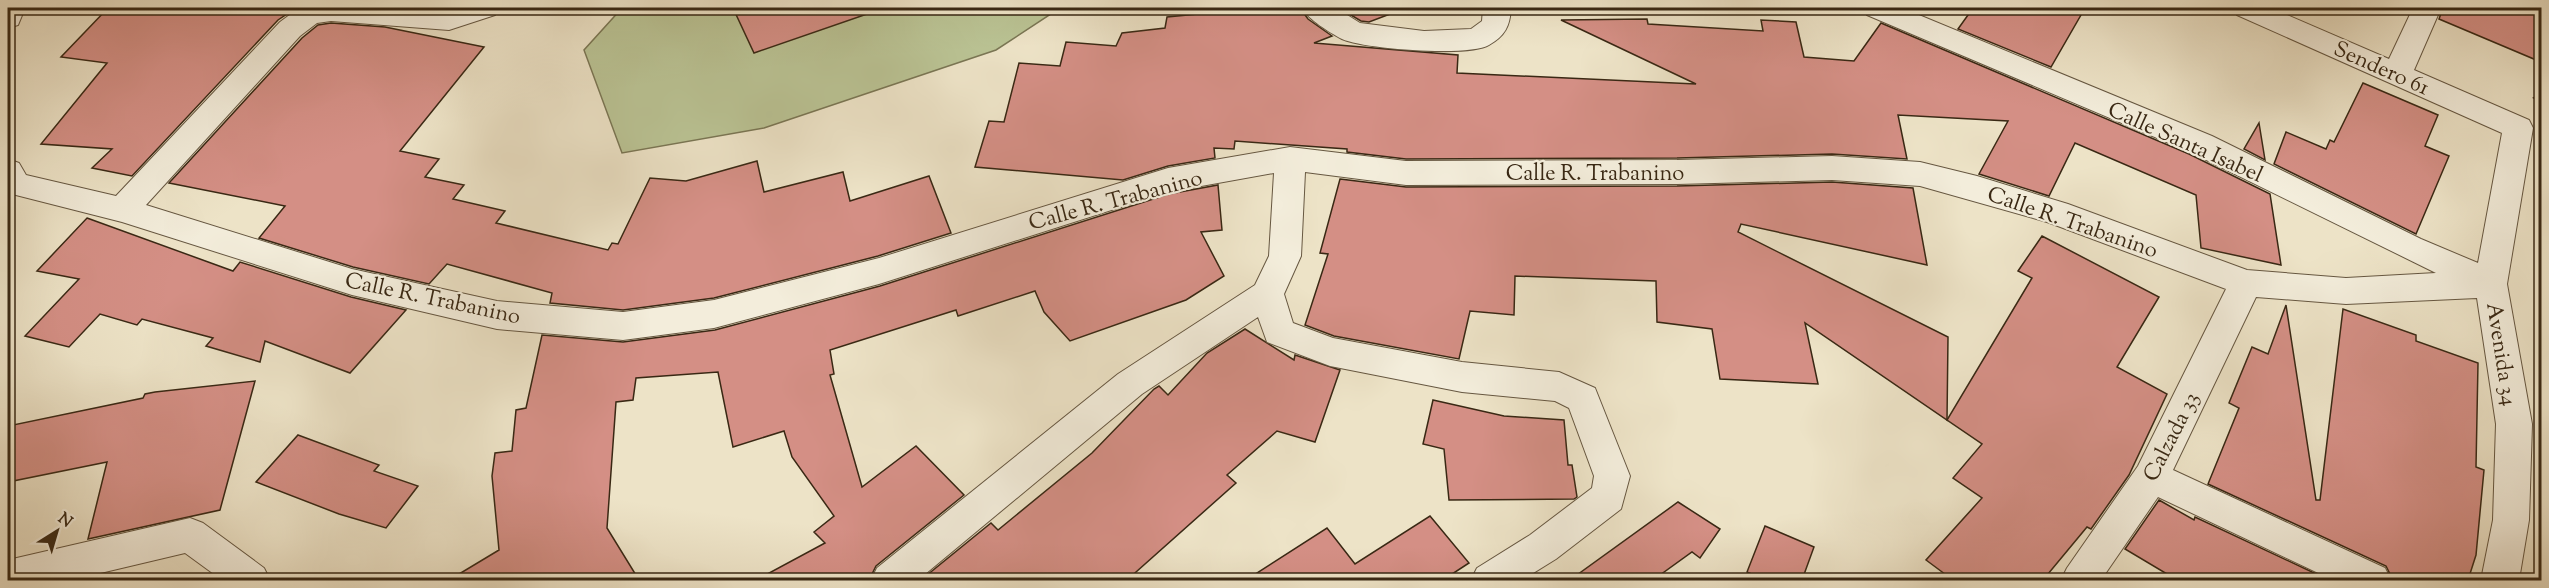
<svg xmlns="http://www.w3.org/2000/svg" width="2549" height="588" font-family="'Sorts Mill Goudy',serif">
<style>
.green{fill:#bac394;stroke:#7a7654;stroke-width:1.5}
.building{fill:#d48f85;stroke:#392814;stroke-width:1.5}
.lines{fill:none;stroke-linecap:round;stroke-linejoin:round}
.minor-casing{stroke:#665741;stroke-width:2}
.path{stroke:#392814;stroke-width:4;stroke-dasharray:1.5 3;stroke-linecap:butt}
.minor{fill:#f3eddb;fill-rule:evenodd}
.labels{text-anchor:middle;stroke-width:4.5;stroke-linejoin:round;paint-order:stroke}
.street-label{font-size:22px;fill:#392814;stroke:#f3eddb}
</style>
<rect width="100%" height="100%" fill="#ede3c7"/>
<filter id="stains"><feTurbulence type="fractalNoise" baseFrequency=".00333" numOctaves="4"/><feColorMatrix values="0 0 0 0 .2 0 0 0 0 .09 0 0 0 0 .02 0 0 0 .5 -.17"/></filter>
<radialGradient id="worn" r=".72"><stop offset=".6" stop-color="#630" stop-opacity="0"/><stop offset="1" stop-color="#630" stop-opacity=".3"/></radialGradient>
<!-- green -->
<path class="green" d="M622 8H1060L996 50 764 128 622 153 584 50Z"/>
<!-- building -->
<g class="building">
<path d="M108 8H296L278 20 132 176 92 168 112 149 41 144 107 63 61 57Z"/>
<path d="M733 8H869L870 13 754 53Z"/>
<path d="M1261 8H1300L1308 19 1332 36 1314 43 1458 55 1457 73 1696 84 1561 20 1647 19 1648 24 1763 31 1761 20 1796 22 1804 57 1854 61 1881 23 2189 154 2270 194 2281 265 2201 248 2196 195 2075 143 2049 196 1979 174 2008 121 1898 115 1907 159 1832 154 1677 158 1406 159 1347 152V149L1235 141 1234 149 1214 148 1215 158 1168 166 1123 180 975 167 989 121 1004 122 1019 63 1060 66 1066 42 1116 46 1122 33 1165 28 1167 17Z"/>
<path d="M1339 8H1397L1398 11 1369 22 1361 21Z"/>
<path d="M1973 8H2085L2051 67 1958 29Z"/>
<path d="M2443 8H2541V62L2439 19Z"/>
<path d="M331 23 385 27 484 47 400 151 439 159 425 177 464 185 453 199 505 211 496 223 608 250 612 243 618 244 650 178 686 181 757 161 764 192 843 172 850 201 929 176 951 233 878 256 714 298 623 310 550 303 552 293 447 264 429 284 353 267 259 238 285 206 169 183 302 38 318 25Z"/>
<path d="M2363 83 2438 115 2425 146 2449 156 2416 234 2274 164 2286 132 2326 149 2330 140 2334 142Z"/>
<path d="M2259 123 2265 160 2244 149Z"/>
<path d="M1340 179 1406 187 1677 186 1832 182 1913 188 1927 265 1741 224 1738 232 1948 337 1947 420 1805 323 1818 384 1720 379 1712 329 1657 322 1656 281 1515 276 1514 315 1470 311 1459 359 1334 336 1305 325 1328 254 1320 253Z"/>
<path d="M1218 185 1222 230 1201 232 1224 276 1186 300 1070 341 1044 312 1035 291 958 316 956 310 830 350 834 374 830 375 862 487 916 446 964 495 876 566 869 580H756L825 543 814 532 834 516 792 457 784 431 733 447 718 372 636 378 633 400 616 402 607 528 639 580H449L499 550 492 476 495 453 512 451 516 410 526 408 542 335 623 342 715 330 880 286 1169 194Z"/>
<path d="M87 218 233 271 240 262 351 297 406 310 350 373 265 341 260 362 206 346 213 338 142 319 137 325 100 314 69 347 25 336 79 279 37 271Z"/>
<path d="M2042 236 2159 297 2117 367 2167 394 2129 475 2091 529 2087 527 2043 580H1953L1926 560 1982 498 1953 478 1982 444 1947 420 2032 278 2018 271Z"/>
<path d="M2286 305 2316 500H2320L2343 309 2416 335V341L2478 363 2476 467 2484 470 2476 555 2468 580H2393L2386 566 2208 484 2239 408 2229 403 2252 347 2268 354Z"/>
<path d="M1245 329 1294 360 1295 355 1340 370 1315 442 1277 431 1227 475 1236 483 1127 580H921L991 523 998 530 1092 453 1154 389 1159 386 1168 395 1207 353Z"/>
<path d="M255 381 220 510 88 539 107 462 8 482V426L143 398 145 394 155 392Z"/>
<path d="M1433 400 1504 416 1564 420 1568 465H1572L1577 497 1574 499 1449 500 1444 449 1423 444Z"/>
<path d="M298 435 379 465 374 471 418 486 386 528 339 514 256 482Z"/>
<path d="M2159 500 2194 520 2195 517 2329 580H2177L2125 549Z"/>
<path d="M1678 502 1720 529 1700 558 1692 552 1653 580H1570Z"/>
<path d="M1430 516 1469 563 1443 580H1246L1327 528 1355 564Z"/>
<path d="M1765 526 1814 547 1802 580H1765L1747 572Z"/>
</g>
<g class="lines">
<!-- minor casing -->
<g class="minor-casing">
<g id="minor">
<path d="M8 8H25L18 25 8 28Z"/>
<path d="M299 8H499L495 15 449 30 331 21 317 23 300 36 146 205 352 269 497 301 623 312 714 300 879 258 1168 168 1290 147 1406 161 1677 160 1832 156 1920 162 1977 176 2068 204 2247 270 2346 278 2436 273 2190 152 1867 15 1863 8H1902L2212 136 2421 239 2478 263 2502 133 2237 15 2233 8H2271L2389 59 2413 8H2441L2414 70 2529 120 2533 128 2507 284 2532 424 2529 520 2519 580H2481L2493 520 2496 424 2477 298 2346 304 2256 297 2173 470 2385 568 2391 580H2333L2158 497 2101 580H2061L2067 568 2138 466 2226 289 2047 222 1920 186 1832 180 1677 184 1406 185 1305 172 1301 256 1284 294 1293 323 1333 338 1462 362 1559 372 1595 388 1630 476 1621 509 1556 559 1522 580H1471L1477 568 1530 535 1592 488 1594 476 1569 408 1555 401 1462 392 1330 366 1267 342 1258 317 1142 394 918 580H871L877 568 1118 374 1255 285 1269 256 1274 173 1168 192 879 284 714 328 623 340 497 329 352 295 122 222 8 193V159L19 163 26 175 116 196 280 22Z"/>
<path d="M1302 8H1336L1360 23 1424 31 1471 29 1482 21 1483 8H1511C1510 26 1505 36 1489 45 1470 57 1363 49 1342 39 1329 32 1309 20 1302 8Z"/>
<path d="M190 518 203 523 264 568 270 580H222L185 553 71 580H8V560Z"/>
</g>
</g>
<!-- path -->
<path class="path" d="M2534 99 2542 87"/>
<!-- minor -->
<use href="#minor" class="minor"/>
</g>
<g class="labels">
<!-- street labels -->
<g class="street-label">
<text transform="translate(2382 67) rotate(24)" y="8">Sendero 61</text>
<text transform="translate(2186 141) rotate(24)" y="8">Calle Santa Isabel</text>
<text x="1595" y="180">Calle R. Trabanino</text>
<text transform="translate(1115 199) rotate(-15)" y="8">Calle R. Trabanino</text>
<text transform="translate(2073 221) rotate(19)" y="8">Calle R. Trabanino</text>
<text transform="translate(433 297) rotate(12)" y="8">Calle R. Trabanino</text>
<text transform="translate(2503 354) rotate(81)" y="8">Avenida 34</text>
<text transform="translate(2170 436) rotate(-63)" y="8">Calzada 33</text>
</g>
</g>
<!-- margin -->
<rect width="2549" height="588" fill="none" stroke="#ede3c7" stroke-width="30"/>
<rect x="9" y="9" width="2531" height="570" fill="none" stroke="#392814" stroke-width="3"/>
<rect x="15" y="15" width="2519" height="558" fill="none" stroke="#392814" stroke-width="1.5"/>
<!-- north arrow -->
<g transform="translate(57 531) rotate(37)" stroke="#f3eddb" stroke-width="4.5" paint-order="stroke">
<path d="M0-4.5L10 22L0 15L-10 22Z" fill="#392814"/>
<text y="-9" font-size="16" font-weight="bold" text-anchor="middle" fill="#392814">N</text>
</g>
<rect width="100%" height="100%" filter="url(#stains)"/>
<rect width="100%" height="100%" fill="url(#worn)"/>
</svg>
